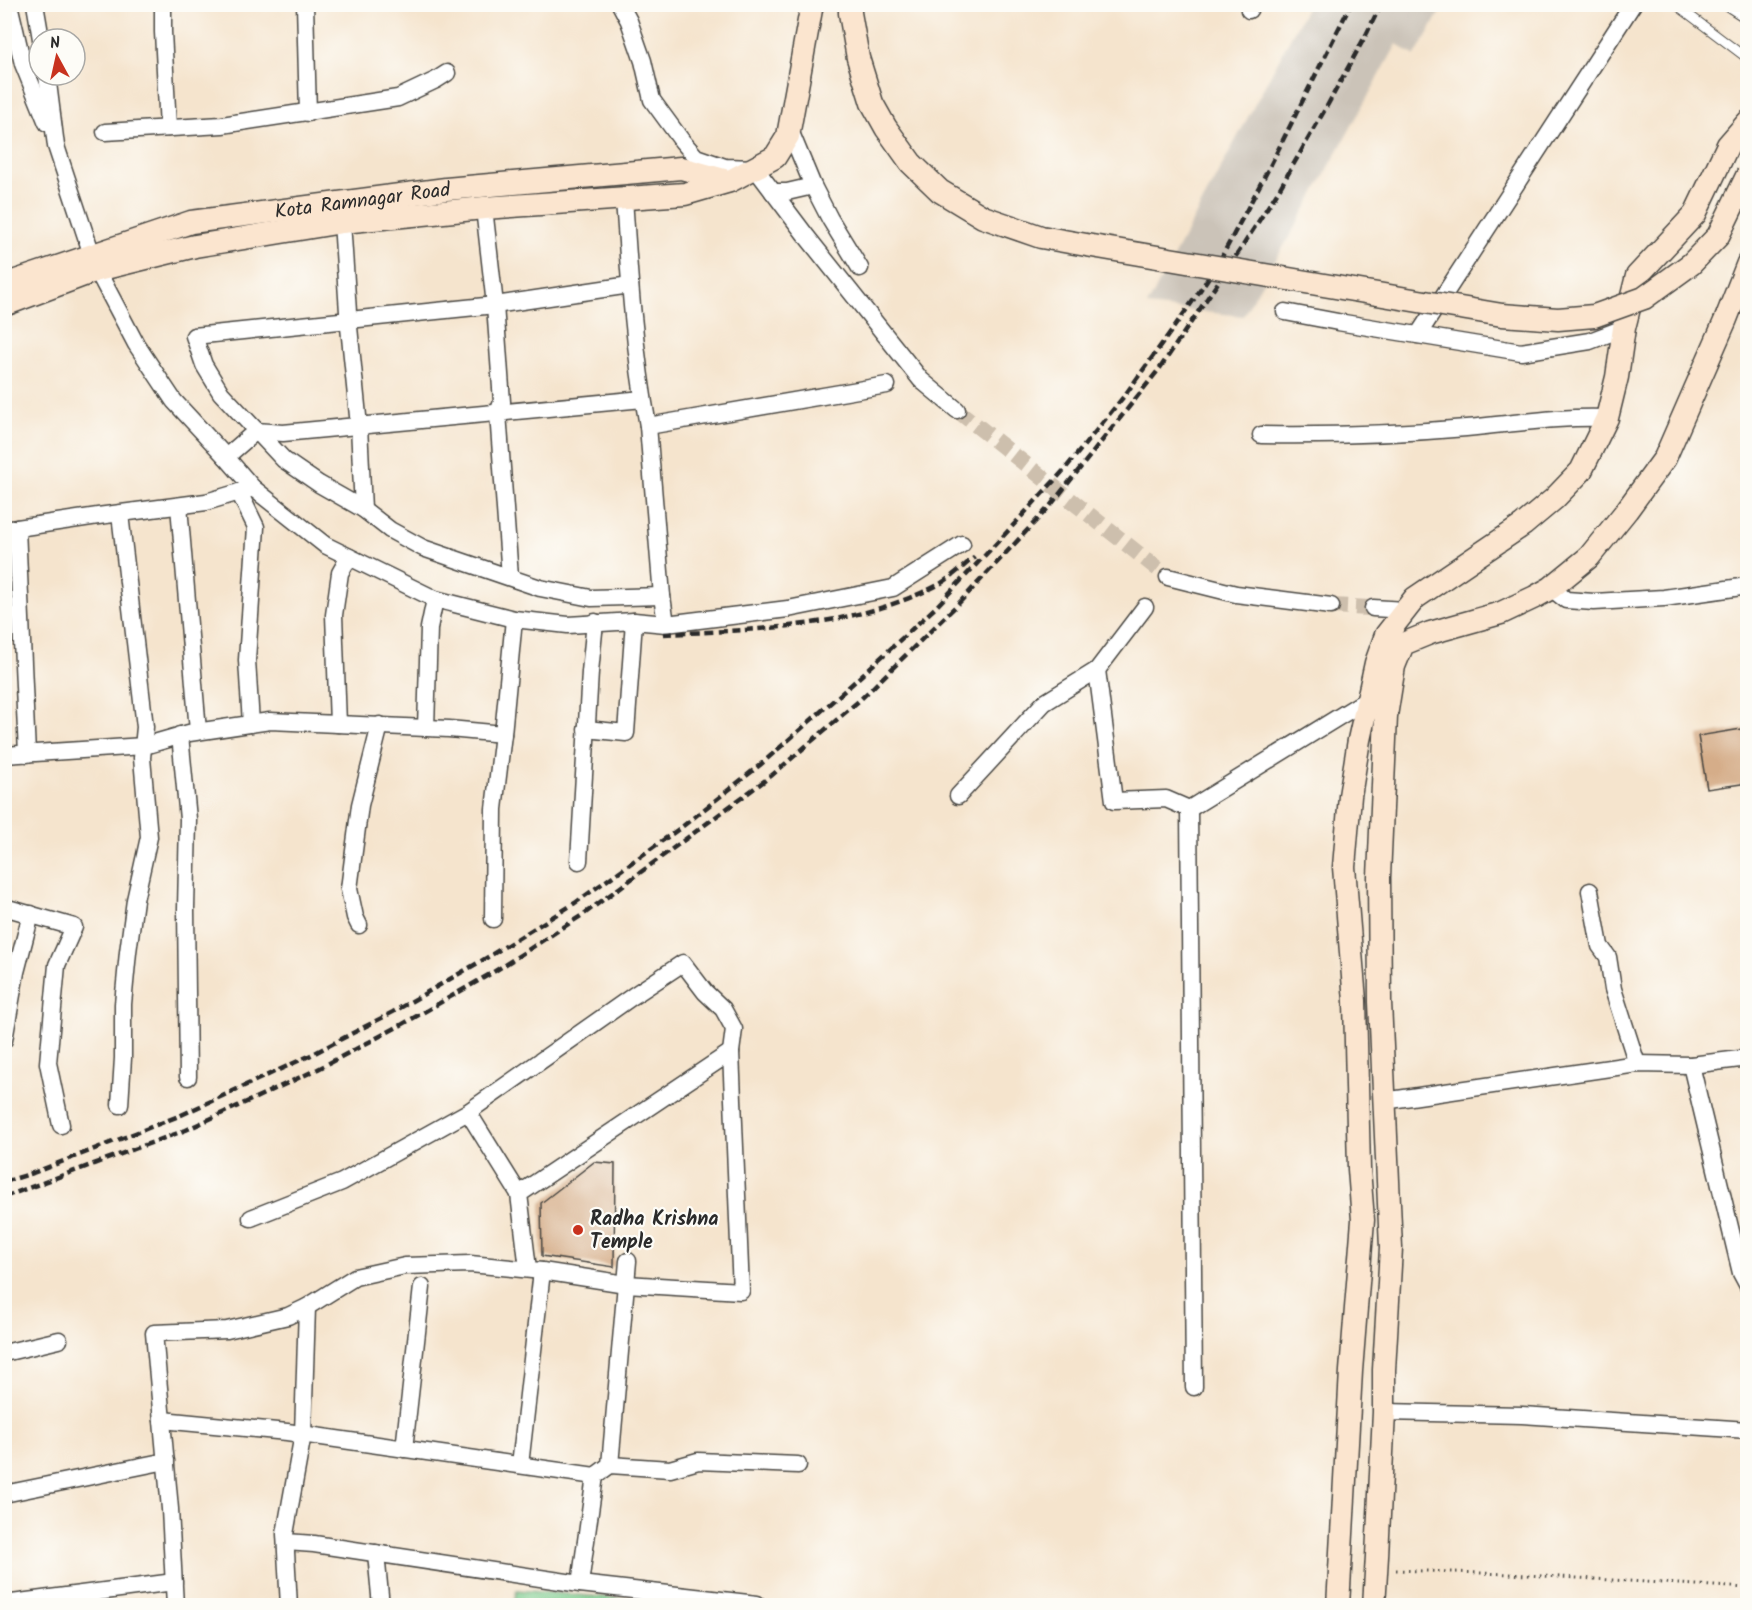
<svg xmlns="http://www.w3.org/2000/svg" width="1752" height="1610" font-family="Kalam,sans-serif">
<style>
.industrial{fill:#cbc3b8}
.green{fill:#7acb8c;stroke:#527b5c;stroke-width:1.5}
.building{fill:#d5ad89}
.lines{fill:none;stroke-linecap:round;stroke-linejoin:round}
.street-tunnel{stroke:#cdbfad;stroke-width:16;stroke-dasharray:16 8;stroke-linecap:butt}
.lane-casing{stroke:#494743;stroke-width:10}
.street-casing{stroke:#494743;stroke-width:19}
.secondary-casing{stroke:#494743;stroke-width:25}
.path{stroke:#494743;stroke-width:3;stroke-dasharray:1.5 4.5;stroke-linecap:butt}
.lane{stroke:#fff;stroke-width:8}
.street{stroke:#fff;stroke-width:16}
.secondary{stroke:#fbe5cf;stroke-width:22}
.rail{stroke:#2b2b2b;stroke-width:4.5;stroke-dasharray:9 4.5;stroke-linecap:butt}
.secondary-bridge-casing{stroke:#494743;stroke-width:25;stroke-linecap:butt}
.secondary-bridge{stroke:#fbe5cf;stroke-width:22}
.poi-dot{fill:#c8321e;stroke:#fdfcf7;stroke-width:2}
.labels{text-anchor:middle;stroke-width:4.5;stroke-linejoin:round;paint-order:stroke}
.street-label{font-size:20px;fill:#2b2b2b;stroke:#fdfcf7}
.poi-label{font-size:20px;font-weight:bold;fill:#2b2b2b;stroke:#fdfcf7;text-anchor:start}
</style>
<rect width="100%" height="100%" fill="#fdfcf7"/>
<filter id="ink" filterUnits="userSpaceOnUse"><feTurbulence type="fractalNoise" baseFrequency=".0167" numOctaves="2"/><feDisplacementMap in="SourceGraphic" scale="12" xChannelSelector="R" yChannelSelector="G"/><feConvolveMatrix kernelMatrix="1 2 1 2 8 2 1 2 1" color-interpolation-filters="sRGB"/></filter>
<filter id="wash" filterUnits="userSpaceOnUse"><feTurbulence type="fractalNoise" baseFrequency=".008" numOctaves="4" result="noise"/><feDisplacementMap in="SourceGraphic" scale="24" xChannelSelector="R" yChannelSelector="G"/><feGaussianBlur stdDeviation="1.35" result="paint"/><feColorMatrix in="noise" values="0 0 0 0 0 0 0 0 0 0 0 0 0 0 0 0 0 1.4 0 .05"/><feComposite in="paint" operator="in"/></filter>
<g filter="url(#wash)">
<rect width="100%" height="100%" fill="#f5e4cd"/>
<!-- industrial -->
<path class="industrial" d="M1308 5H1444L1415 56 1397 44 1313 196 1243 316 1147 306Z"/>
<!-- green -->
<path class="green" d="M517 1590 627 1599V1605H513Z"/>
<g id="blocks">
<!-- building -->
<g class="building">
<path d="M1748 728V783L1707 789 1698 736Z"/>
<path d="M594 1162 615 1164 614 1267 542 1256 541 1203Z"/>
</g>
</g>
</g>
<g filter="url(#ink)">
<use href="#blocks" fill-opacity="0" stroke="#494743" stroke-width="1.5"/>
<g class="lines">
<!-- street-tunnel -->
<g class="street-tunnel">
<path d="M957 410 1168 577"/>
<path d="M1331 606 1373 608"/>
</g>
<!-- lane casing -->
<g class="lane-casing">
<g id="lane">
<path d="M1675 4 1748 59"/>
<path d="M1723 4 1748 20"/>
</g>
</g>
<!-- street casing -->
<g class="street-casing">
<g id="street">
<path d="M9 4 23 64 47 123"/>
<path d="M35 4 41 39"/>
<path d="M163 4V32L168 128"/>
<path d="M305 4 308 113"/>
<path d="M620 4 629 21 643 61 652 100 682 141 696 157 725 167 755 168 807 237 921 380 957 410"/>
<path d="M1249 10 1252 4"/>
<path d="M47 75 56 146 97 270 136 344 174 401 226 457 253 488 325 545 435 599 514 619 568 625 634 621 666 624 788 609 893 588 962 544"/>
<path d="M789 128 813 186 830 219 860 268"/>
<path d="M105 132 222 125 398 98 436 80 447 73"/>
<path d="M773 192H787L813 186"/>
<path d="M624 198C629 274 634 351 648 426L662 596 666 624"/>
<path d="M484 208 495 305 502 402 498 413 510 577"/>
<path d="M342 222 349 327 359 426 363 509"/>
<path d="M630 285 495 305 194 336 204 365 221 393 284 460 319 484 363 509 390 530 423 548 540 588 591 598 662 596"/>
<path d="M1285 312 1338 322 1521 352 1590 341 1624 328"/>
<path d="M1418 335 1633 4"/>
<path d="M648 426 887 385"/>
<path d="M1261 435C1329 436 1398 434 1466 428 1513 424 1560 416 1607 418"/>
<path d="M226 457 256 431 283 433 643 399"/>
<path d="M239 492 256 527 247 660 251 724"/>
<path d="M179 506 198 731"/>
<path d="M17 528 27 754"/>
<path d="M4 530 98 516 206 502 253 488"/>
<path d="M1168 577 1236 594 1331 606"/>
<path d="M1551 588 1566 600 1594 602 1664 598 1748 586"/>
<path d="M1373 608 1405 610"/>
<path d="M1097 670 1114 801 1166 799 1189 809 1368 699"/>
<path d="M338 724 334 615 340 573 349 557"/>
<path d="M426 728 429 628 435 599"/>
<path d="M586 729 626 733 634 621"/>
<path d="M180 735 188 819 186 909 188 1077"/>
<path d="M4 755 144 746 189 733 270 721 449 729 503 734"/>
<path d="M958 796 1044 703 1097 670 1145 607"/>
<path d="M1189 809 1194 1387"/>
<path d="M579 861 590 672 595 622"/>
<path d="M1590 891 1600 946 1608 957 1613 989 1637 1064"/>
<path d="M4 907 74 927 57 965 48 1063 61 1125"/>
<path d="M493 919 494 809 503 734 514 619"/>
<path d="M359 925 355 917 349 889 360 805 380 725"/>
<path d="M4 1040 16 972 31 914"/>
<path d="M1691 1065 1741 1273 1748 1286"/>
<path d="M1384 1101 1637 1064 1691 1065 1748 1058"/>
<path d="M120 1105 123 1058V1004L128 952 135 900 149 837 142 758 145 727 120 514"/>
<path d="M468 1112 519 1194"/>
<path d="M251 1218 342 1182 468 1112 633 996 683 963 705 992 723 1009 734 1029 731 1052"/>
<path d="M4 1353 59 1340"/>
<path d="M1384 1412 1522 1415 1748 1430"/>
<path d="M162 1420 287 1432 595 1476 610 1465 628 1261"/>
<path d="M404 1449 422 1287"/>
<path d="M520 1465 542 1271"/>
<path d="M610 1465 670 1469 698 1461 798 1465"/>
<path d="M4 1494 166 1461"/>
<path d="M286 1542 314 1544 580 1584 757 1604 759 1606"/>
<path d="M376 1553 381 1606"/>
<path d="M580 1584 595 1476"/>
<path d="M4 1604 174 1582"/>
<path d="M175 1606 170 1509 154 1333 227 1330 288 1316 307 1307 355 1277 405 1266 470 1264 542 1271 626 1284 741 1291 731 1052 519 1194 528 1269"/>
<path d="M289 1606 285 1534 303 1434 307 1307"/>
</g>
</g>
<!-- secondary casing -->
<g class="secondary-casing">
<g id="secondary">
<path id="s1" d="M4 285 191 222 446 189 681 168 728 181"/>
<path d="M4 305 97 270 195 246 342 222 484 208 685 194 730 181 775 157 788 136 812 4"/>
<path d="M1338 1606 1351 1371 1363 1220 1359 1169 1355 1001 1344 867 1350 796 1359 740 1376 663 1386 635 1415 598 1523 525 1554 499 1581 471 1607 418 1617 377 1624 328 1637 276 1695 214 1728 145 1748 122"/>
<path d="M1374 1606 1377 1556 1384 1412V1370L1391 1248 1380 1002 1379 877 1386 716 1394 666 1403 644 1430 633 1501 613 1535 597 1551 588 1589 557 1627 510 1665 458 1726 319 1748 263"/>
</g>
</g>
<!-- path -->
<path class="path" d="M1396 1570 1509 1574 1748 1588"/>
<!-- lane -->
<use href="#lane" class="lane"/>
<!-- street -->
<use href="#street" class="street"/>
<!-- secondary -->
<use href="#secondary" class="secondary"/>
<!-- rail -->
<g class="rail">
<path d="M664 634C756 630 854 628 938 585 951 578 963 566 975 557"/>
<path d="M4 1182 33 1173 179 1116 309 1056 393 1012 483 960 575 903 683 826 760 765 851 685 936 607 1007 532 1065 469 1125 395 1195 298 1219 262 1270 166 1351 4"/>
<path d="M4 1197 186 1130 318 1069 403 1024 492 973 584 914 771 776 861 699 959 603 1050 506 1160 368 1242 247 1280 188 1327 106 1367 33 1381 4"/>
</g>
<!-- secondary-bridge casing -->
<g class="secondary-bridge-casing">
<path id="secondary-bridge" d="M850 4V13L858 58 872 103 886 128 911 163 940 191 983 217 1041 237 1092 246 1502 315 1558 319 1594 316 1644 298 1691 264 1718 236 1748 174"/>
</g>
<!-- secondary-bridge -->
<use href="#secondary-bridge" class="secondary-bridge"/>
</g>
</g>
<!-- markers -->
<circle class="poi-dot" cx="578" cy="1230" r="6"/>
<g class="labels">
<!-- street labels -->
<g class="street-label">
<text dy="7" stroke="none"><textPath href="#s1" startOffset="370">Kota Ramnagar Road</textPath></text>
</g>
<!-- poi labels -->
<g class="poi-label">
<text x="590" y="1225">Radha Krishna<tspan x="590" dy="23">Temple</tspan></text>
</g>
</g>
<!-- margin -->
<rect width="1752" height="1610" fill="none" stroke="#fdfcf7" stroke-width="24"/>
<!-- north arrow -->
<g transform="translate(57 57) rotate(352)"><circle r="28" fill="#fdfcf7" stroke="#a9a8a5" stroke-width="1.5"/>
<path d="M0-4.5L10 22L0 15L-10 22Z" fill="#c8321e"/>
<text y="-9" font-size="16" font-weight="bold" text-anchor="middle" fill="#2b2b2b">N</text>
</g>
</svg>
